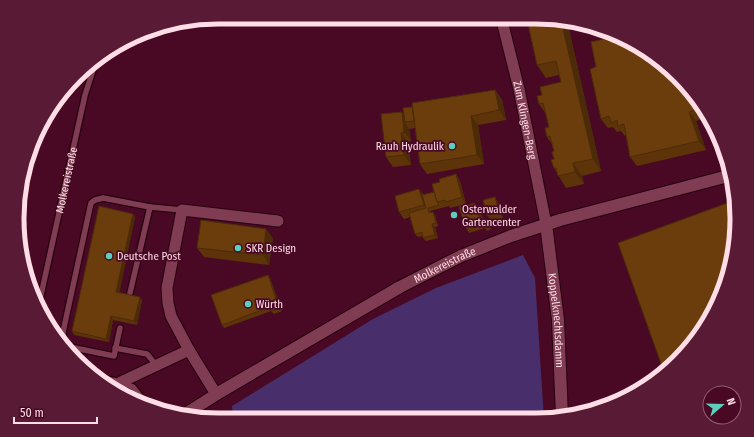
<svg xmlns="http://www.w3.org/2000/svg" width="754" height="437" font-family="'Fira Sans Condensed',sans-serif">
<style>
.green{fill:#482f6b}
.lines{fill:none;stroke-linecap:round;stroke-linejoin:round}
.service-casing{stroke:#27000e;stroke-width:8}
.minor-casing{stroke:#27000e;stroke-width:13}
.tertiary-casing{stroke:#27000e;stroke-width:14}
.service{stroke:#7f3c52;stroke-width:5.5}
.minor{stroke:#7f3c52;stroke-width:11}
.tertiary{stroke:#7f3c52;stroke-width:12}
.wall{fill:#5d340a}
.shaded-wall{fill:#4c2b08}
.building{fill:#6c3d0c;stroke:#4c2b08}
.poi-dot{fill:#5ccebb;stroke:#490925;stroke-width:1.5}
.labels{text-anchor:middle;stroke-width:3.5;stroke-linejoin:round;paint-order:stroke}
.street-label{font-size:11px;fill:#ffdde6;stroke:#490925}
.poi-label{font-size:11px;fill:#ffdde6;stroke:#490925;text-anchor:start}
.rim{fill:none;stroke:#ffdde6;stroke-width:5}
</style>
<rect width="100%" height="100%" fill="#490925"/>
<!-- green -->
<path class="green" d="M523 255 535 278 544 420H233L232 406 373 319 436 288Z"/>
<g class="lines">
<!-- service casing -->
<g class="service-casing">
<g id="service">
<path d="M130 293 150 207"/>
<path id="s1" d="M39 304 85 95 97 58"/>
<path d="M120 328 114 356 70 347 64 340 63 332 91 203 95 200 103 198 150 207 182 210"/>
<path d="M115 348 147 354 156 365"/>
<path d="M97 377 121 382 133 387 148 406"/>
</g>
</g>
<!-- minor casing -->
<g class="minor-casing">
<g id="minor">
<path id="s2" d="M501 17 519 89 546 224"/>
<path d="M121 382 189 350"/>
<path d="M216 394 189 350 171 316 168 303 167 288 182 210 278 221"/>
</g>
</g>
<!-- tertiary casing -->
<g class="tertiary-casing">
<g id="tertiary">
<path id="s3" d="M546 224 558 320 562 417"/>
<path id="s4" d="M184 415 220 392 400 287 461 256 511 236 560 220 732 175"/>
</g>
</g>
<!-- service -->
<use href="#service" class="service"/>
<!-- minor -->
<use href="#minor" class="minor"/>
<!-- tertiary -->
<use href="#tertiary" class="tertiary"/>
</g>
<!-- wall -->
<g class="wall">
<path d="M554 18 562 20 569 29 601 171 582 176 584 184 566 188 554 168V151L552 144 547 137 549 127 546 114 539 104 561 82 559 75 546 78 537 65Z"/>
<path d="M647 51 703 106 705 112 700 114 702 119 696 121 706 150 637 166 630 157 626 135 625 136 621 131 617 132 613 127 608 128 601 119 596 67Z"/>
<path d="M495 90 502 100 506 120 478 125 484 164 427 174 420 164 415 128 409 129 411 141 408 142 411 165 393 167 386 157 404 115 412 107Z"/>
<path d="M460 181 466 204 450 208 449 206 430 211 431 213 433 212 435 215 438 226 435 227 438 238 426 241 423 238V236L418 237 415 234 410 217 404 219 399 212 424 195 434 192Z"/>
<path d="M499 204 503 218 492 222 487 215Z"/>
<path d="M480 209 484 222 490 224 491 229 487 231 485 228 469 233 465 226Z"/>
<path d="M135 217 119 292 142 300 137 325 113 320 109 342 74 335 72 331Z"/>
<path d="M273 238 269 265 204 257 197 248Z"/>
<path d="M270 278 282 311 274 314 271 311 224 328 222 325Z"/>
</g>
<!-- shaded-wall -->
<g class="shaded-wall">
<path d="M561 20H562L569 29 601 171 593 159Z"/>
<path d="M495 90 502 100 506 120 499 110Z"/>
<path d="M693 104 700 114 702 119 695 110Z"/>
<path d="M402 112 409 122H405L409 129 411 141 404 132Z"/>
<path d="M689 112 696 121 706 150 699 141Z"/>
<path d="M471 116 478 125 484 164 477 155Z"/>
<path d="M401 133 408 142 411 165 404 155Z"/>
<path d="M573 163 582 176 584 184 575 172Z"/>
<path d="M456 174 460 181 466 204 462 197Z"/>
<path d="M419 189 424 195 428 211 424 205Z"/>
<path d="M495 197 499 204 503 218 499 212Z"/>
<path d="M475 203 480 209 485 228 481 222Z"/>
<path d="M433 212 435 215 438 226 436 223Z"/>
<path d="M133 214 135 217 119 295 116 292Z"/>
<path d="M432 224 435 227 438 238 435 235Z"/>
<path d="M266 229 273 238 269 265 263 255Z"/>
<path d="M268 275 270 278 282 311 279 308Z"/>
<path d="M140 297 142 300 137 325 134 321Z"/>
<path d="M111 316 113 320 109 342 106 339Z"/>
</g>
<!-- building -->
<g class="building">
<path d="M554 18 561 20 593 159 573 163 575 172 558 176 556 168H554L551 160 554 159 552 152 554 151 550 136 547 137 545 128 549 127 543 103 539 104 537 96 542 95 540 87 561 82 556 61 537 65 528 24Z"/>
<path d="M617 36 647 51 699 102 693 104 695 110 689 112 699 141 630 157 624 124 618 126 617 120 611 123 609 116 601 119 590 69 596 67 591 42Z"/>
<path d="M495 90 499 110 471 116 477 155 420 164 412 103Z"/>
<path d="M412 107 414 121 405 122 403 108Z"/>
<path d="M402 112 404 132 401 133 404 155 386 157 381 114Z"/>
<path d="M456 174 462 197 446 202 445 200 437 202 432 184 440 182 439 179Z"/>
<path d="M419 189 424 205 399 212 395 196Z"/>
<path d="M434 192 437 202 439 205 428 208 429 213 433 212 436 223 432 224 435 235 423 238 422 232 415 234 409 213 426 208 422 195Z"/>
<path d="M495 197 499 212 487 215 483 200Z"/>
<path d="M733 201V258L703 330 678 361 664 372 618 243Z"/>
<path d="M475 203 481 222 465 226 459 207Z"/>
<path d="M99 206 133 214 116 292 140 297 134 321 111 316 106 339 72 331Z"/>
<path d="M201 220 266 229 263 255 197 248Z"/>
<path d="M487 221 489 226 484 228 482 222Z"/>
<path d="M268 275 279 308 271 311 270 307 222 325 211 295Z"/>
<path d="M214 412 218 420 203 419Z"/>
</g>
<!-- markers -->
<g class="poi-dot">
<circle cx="452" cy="146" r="4"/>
<circle cx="454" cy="215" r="4"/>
<circle cx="238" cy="248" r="4"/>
<circle cx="109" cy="256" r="4"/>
<circle cx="248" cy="304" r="4"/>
</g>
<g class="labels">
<!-- street labels -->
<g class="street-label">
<text dy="4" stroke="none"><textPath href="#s2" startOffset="106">Zum Klingen-Berg</textPath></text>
<text dy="4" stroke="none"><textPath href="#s1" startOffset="127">Molkereistraße</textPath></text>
<text dy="4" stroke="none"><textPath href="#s4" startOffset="301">Molkereistraße</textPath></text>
<text dy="4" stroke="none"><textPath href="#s3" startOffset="97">Koppelknechtsdamm</textPath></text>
</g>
<!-- poi labels -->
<g class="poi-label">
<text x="444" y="150" text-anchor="end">Rauh Hydraulik</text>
<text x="462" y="213">Osterwalder<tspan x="462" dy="13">Gartencenter</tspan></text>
<text x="246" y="252">SKR Design</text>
<text x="117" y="260">Deutsche Post</text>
<text x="256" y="308">Würth</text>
</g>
</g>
<!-- crop -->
<path d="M0 0H754V437H0ZM218 24H536A194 194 0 0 1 730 218V219A194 194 0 0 1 536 413H218A194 194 0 0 1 24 219V218A194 194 0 0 1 218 24Z" fill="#581a34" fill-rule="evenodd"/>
<path class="rim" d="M218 24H536A194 194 0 0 1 730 218V219A194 194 0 0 1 536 413H218A194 194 0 0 1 24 219V218A194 194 0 0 1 218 24Z"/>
<!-- north arrow -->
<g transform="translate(722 405) rotate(70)"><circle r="19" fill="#490925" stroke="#925e72"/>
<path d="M0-3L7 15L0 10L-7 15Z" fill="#5ccebb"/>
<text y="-6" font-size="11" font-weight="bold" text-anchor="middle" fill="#ffdde6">N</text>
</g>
<!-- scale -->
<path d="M14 417v6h83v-6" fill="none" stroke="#ffdde6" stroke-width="2"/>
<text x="20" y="417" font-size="12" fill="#ffdde6" stroke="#490925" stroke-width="3" paint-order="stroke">50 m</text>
</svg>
